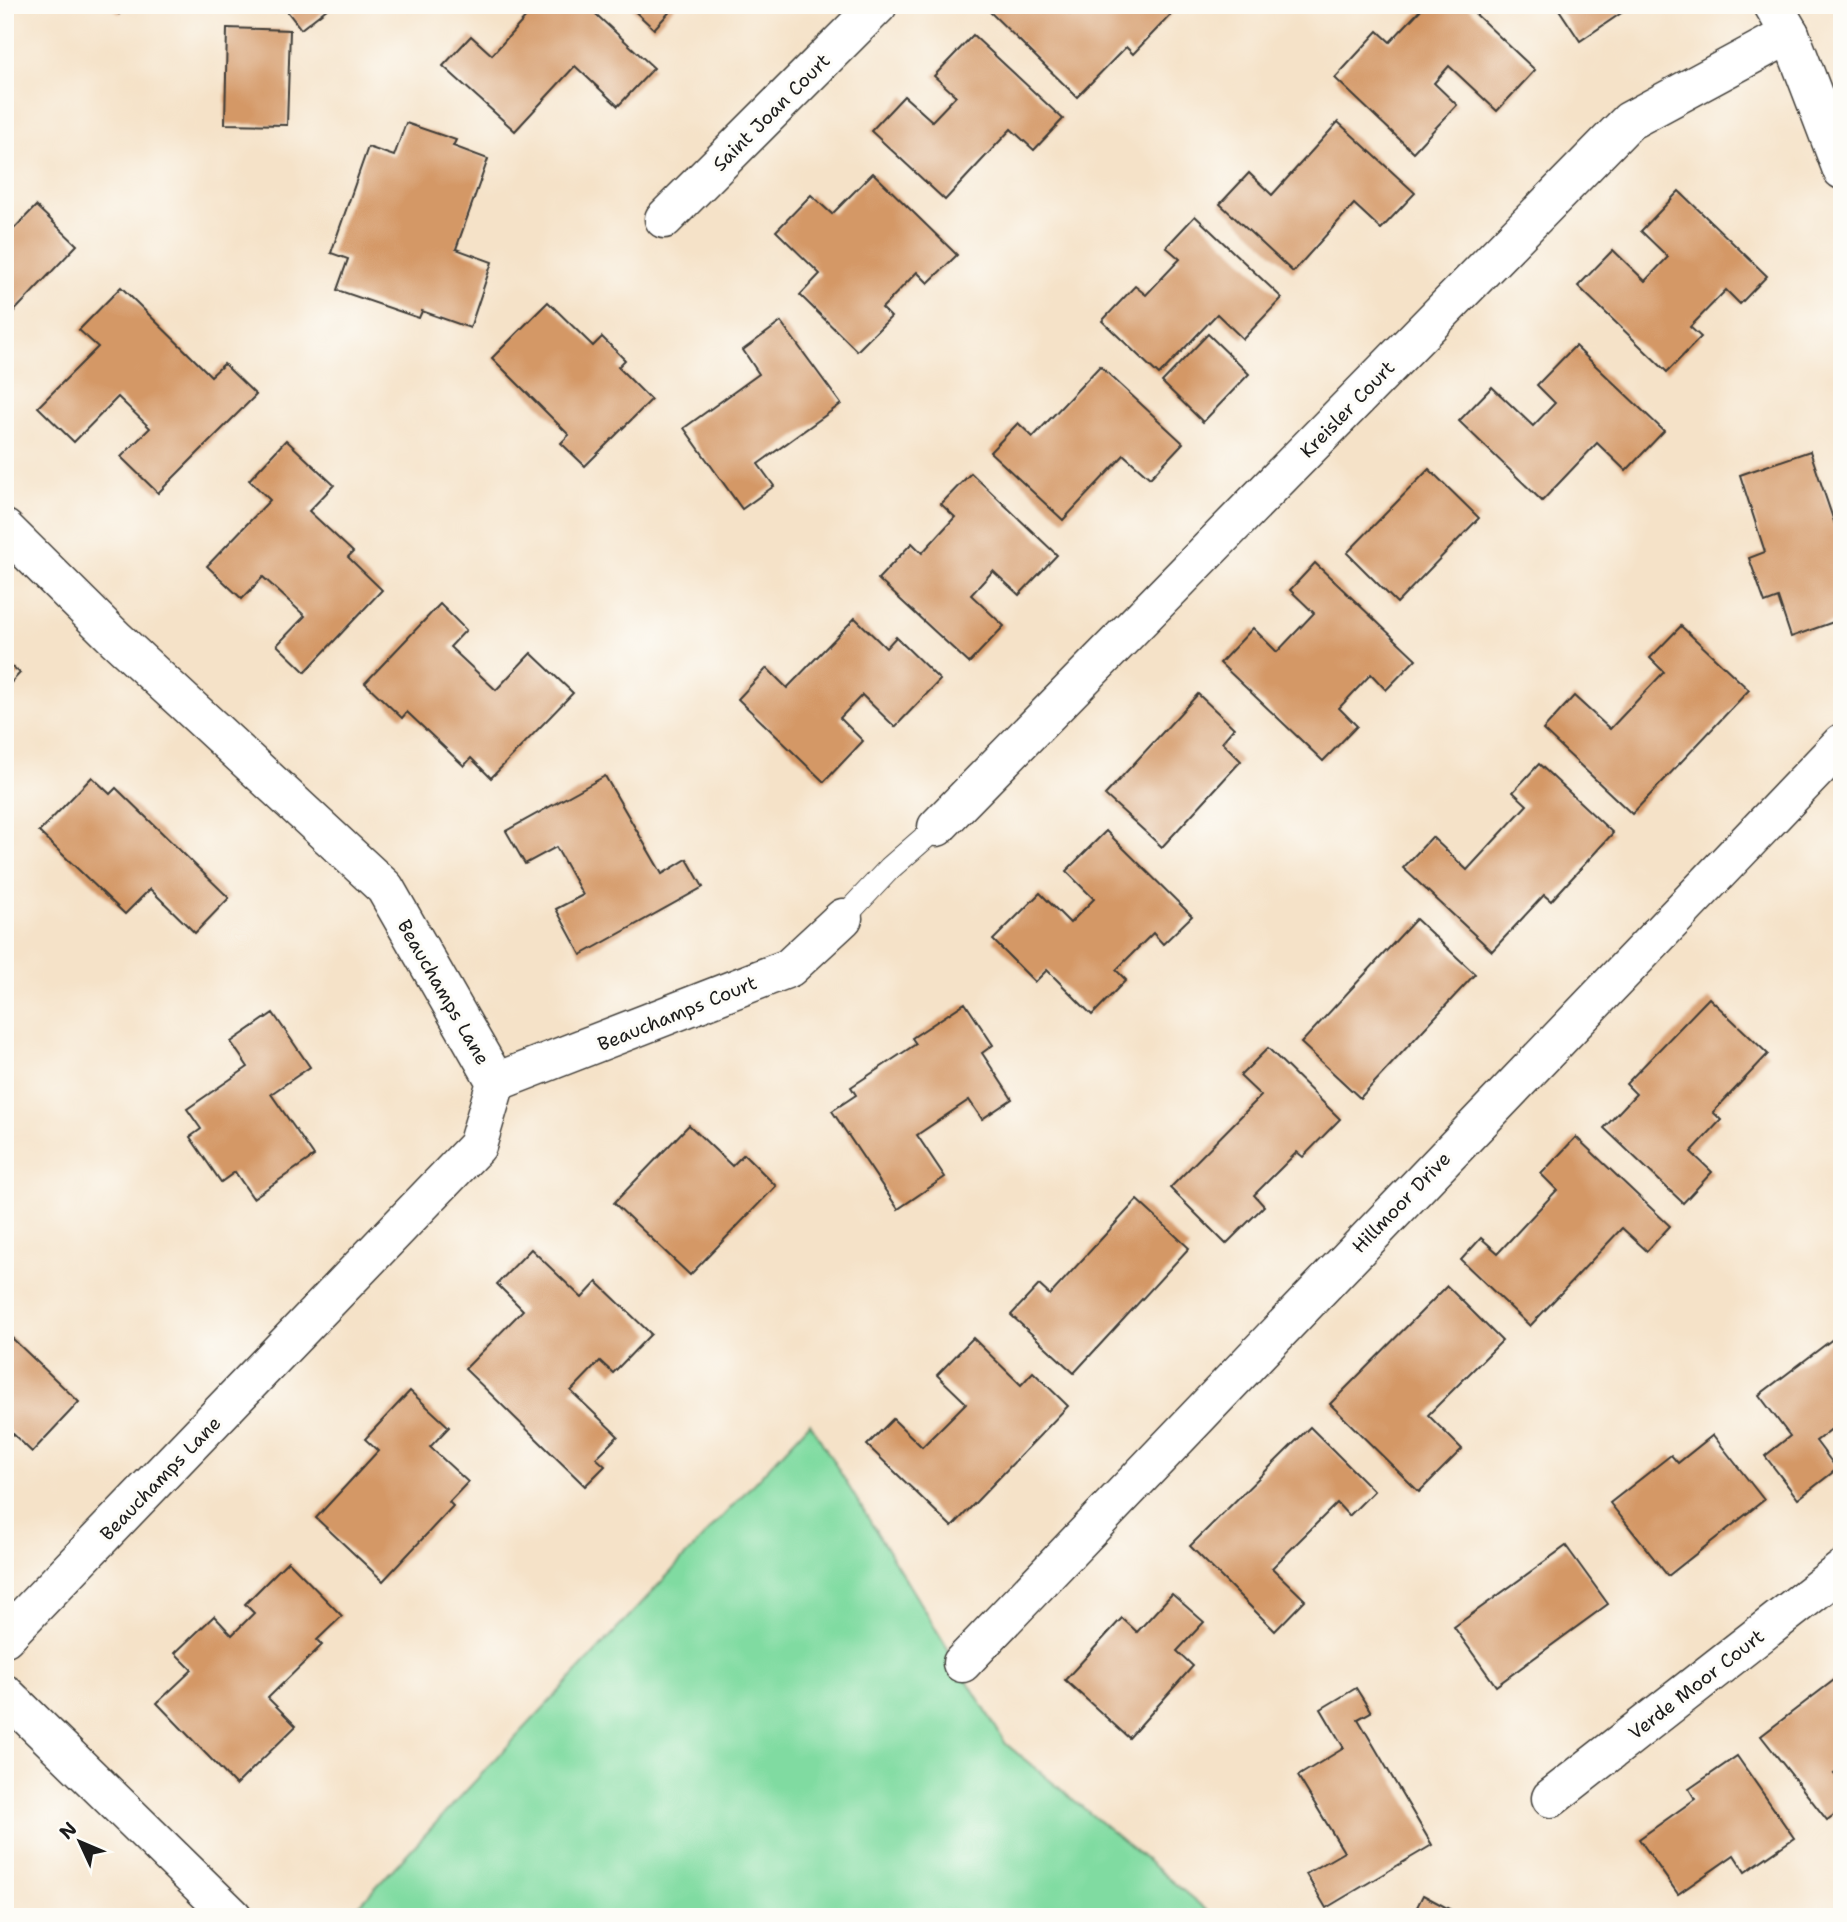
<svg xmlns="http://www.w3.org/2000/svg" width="1847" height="1922" font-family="'Shantell Sans',sans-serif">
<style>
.green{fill:#80dba1;stroke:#4e7c5e;stroke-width:2}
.building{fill:#d49866}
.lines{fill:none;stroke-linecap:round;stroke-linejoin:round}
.lane-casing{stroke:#3d3a36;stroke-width:25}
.street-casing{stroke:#3d3a36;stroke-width:41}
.lane{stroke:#fff;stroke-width:23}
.street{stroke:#fff;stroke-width:38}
.labels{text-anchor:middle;stroke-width:6;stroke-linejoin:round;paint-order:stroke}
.street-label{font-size:19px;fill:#1c1c1c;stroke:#fdfcf7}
</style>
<rect width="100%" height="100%" fill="#fdfcf7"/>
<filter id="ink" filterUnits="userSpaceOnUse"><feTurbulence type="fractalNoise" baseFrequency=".0143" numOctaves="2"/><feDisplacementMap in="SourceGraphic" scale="14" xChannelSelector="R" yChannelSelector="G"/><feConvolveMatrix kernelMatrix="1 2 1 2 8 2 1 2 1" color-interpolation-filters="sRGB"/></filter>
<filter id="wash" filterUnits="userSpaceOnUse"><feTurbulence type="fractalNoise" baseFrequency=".00686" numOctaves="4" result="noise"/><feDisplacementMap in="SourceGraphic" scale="28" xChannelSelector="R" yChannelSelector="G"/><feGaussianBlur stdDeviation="1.57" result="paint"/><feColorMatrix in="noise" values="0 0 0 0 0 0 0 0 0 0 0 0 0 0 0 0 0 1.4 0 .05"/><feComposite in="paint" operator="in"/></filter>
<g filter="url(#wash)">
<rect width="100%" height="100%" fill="#f5e2c8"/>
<!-- green -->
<path class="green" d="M810 1423 1006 1744 1215 1917H348Z"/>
<g id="blocks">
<!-- building -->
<g class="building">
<path d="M110 5H127L119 14Z"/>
<path d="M269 5H332L301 29 283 6 275 12Z"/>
<path d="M537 5H586L654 68 618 106 575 66 515 131 443 66 471 36 492 55Z"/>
<path d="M628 5H676L654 29Z"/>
<path d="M989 5H1061L1070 14 1078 5H1180L1133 54 1126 47 1077 97 986 8Z"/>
<path d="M1425 5H1466L1535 70 1497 111 1449 66 1434 83 1457 105 1413 152 1335 78 1378 31 1390 42Z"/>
<path d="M1556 5H1633L1580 41Z"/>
<path d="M227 28 290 30 287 125 225 124Z"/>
<path d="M973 35 1063 119 1034 150 1011 129 945 200 871 131 904 96 932 121 956 96 934 76Z"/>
<path d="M1338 122 1415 193 1381 229 1354 204 1293 272 1220 204 1249 173 1272 195Z"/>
<path d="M406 123 456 140 453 146 488 159 456 249 492 262 470 328 422 311 419 318 337 290 348 259 331 253 368 147 394 156Z"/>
<path d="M873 173 957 255 928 283 917 272 882 308 891 317 857 351 800 295 820 274 776 231 811 195 832 214Z"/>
<path d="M1679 191 1767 276 1740 304 1726 290 1690 327 1701 337 1667 372 1578 286 1613 250 1645 281 1668 257 1641 231Z"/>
<path d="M36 206 77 245 5 321V238Z"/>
<path d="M1195 216 1282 298 1243 339 1217 314 1159 375 1102 321 1135 286 1146 295 1180 259 1166 247Z"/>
<path d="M121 287 211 376 224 364 256 395 158 493 121 457 150 428 118 397 74 442 38 407 98 347 79 330Z"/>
<path d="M548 302 593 346 602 337 625 360 618 367 651 400 585 466 561 443 569 435 492 358Z"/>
<path d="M781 322 841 404 758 464 774 486 742 509 684 428 759 374 743 350Z"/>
<path d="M1208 334 1249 374 1203 422 1162 382Z"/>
<path d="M1575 346 1664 431 1626 471 1597 443 1542 501 1459 421 1492 387 1533 426 1555 403 1537 385Z"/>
<path d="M1100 366 1183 443 1150 478 1124 455 1063 520 990 452 1018 423 1033 437Z"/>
<path d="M286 440 334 485 309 511 353 552 348 557 382 590 305 672 277 645 305 616 263 577 242 599 207 566 270 500 249 480Z"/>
<path d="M1810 451 1842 545V619L1791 637 1778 598 1765 603 1749 558 1765 552 1740 475Z"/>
<path d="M1429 469 1479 518 1397 603 1347 553Z"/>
<path d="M971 473 1057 555 1019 595 993 571 971 595 1004 626 969 663 878 579 912 543 922 553 955 517 941 504Z"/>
<path d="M1315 563 1416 659 1386 690 1371 674 1339 708 1357 726 1323 761 1220 663 1253 628 1277 652 1314 613 1290 590Z"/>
<path d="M440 604 466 630 450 647 496 690 531 653 573 693 491 778 471 758 464 766 407 712 402 718 365 683Z"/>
<path d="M855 618 886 648 896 637 940 680 895 727 862 695 840 718 863 741 824 782 738 699 767 668 787 688Z"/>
<path d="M1681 626 1749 690 1632 814 1543 730 1574 696 1610 729 1664 672 1650 658Z"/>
<path d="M5 660 20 673 5 689Z"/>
<path d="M1198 694 1234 728 1222 742 1241 761 1162 847 1105 795Z"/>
<path d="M1539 764 1613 833 1551 901 1544 895 1492 951 1403 868 1432 837 1467 870 1527 805 1513 792Z"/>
<path d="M605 776 662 874 687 859 703 887 581 955 556 909 583 895 556 847 525 864 506 831Z"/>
<path d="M92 777 110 794 116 788 229 898 195 933 150 889 125 914 39 832Z"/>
<path d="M1106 831 1192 916 1163 944 1153 933 1116 970 1126 980 1092 1015 1047 970 1035 982 993 940 1040 893 1070 923 1094 899 1066 871Z"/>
<path d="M1416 919 1475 974 1360 1098 1301 1043Z"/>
<path d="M1709 998 1768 1054 1713 1112 1721 1120 1691 1152 1712 1172 1683 1203 1604 1128 1636 1094 1626 1084Z"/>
<path d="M965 1003 993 1045 982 1053 1012 1099 982 1119 969 1100 917 1135 945 1177 898 1209 832 1111 856 1095 851 1087 916 1044 912 1038Z"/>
<path d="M273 1013 310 1067 271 1094 314 1156 253 1198 235 1172 221 1182 190 1137 201 1129 187 1109 248 1067 231 1042Z"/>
<path d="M1268 1048 1340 1119 1303 1157 1297 1152 1254 1195 1264 1206 1226 1244 1170 1188 1261 1096 1240 1076Z"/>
<path d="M689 1125 732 1166 744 1154 776 1186 690 1275 614 1203Z"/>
<path d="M1576 1137 1670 1226 1647 1251 1622 1228 1530 1326 1461 1260 1481 1238 1498 1253 1557 1190 1541 1174Z"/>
<path d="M1137 1200 1189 1248 1074 1373 1011 1315 1039 1285 1050 1295Z"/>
<path d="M531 1249 582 1298 597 1282 651 1334 613 1373 600 1361 571 1391 618 1436 596 1458 605 1466 585 1486 465 1369 523 1310 497 1284Z"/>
<path d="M1447 1286 1502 1341 1428 1415 1462 1449 1419 1492 1330 1404Z"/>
<path d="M1842 1332V1421L1816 1441 1837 1469 1798 1499 1765 1456 1790 1436 1759 1395Z"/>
<path d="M11 1337 79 1402 32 1452 8 1429 5 1432V1343Z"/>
<path d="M973 1338 1021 1385 1033 1372 1068 1406 952 1527 867 1445 893 1419 922 1447 966 1403 937 1375Z"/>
<path d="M410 1391 449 1427 430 1447 468 1482 449 1502 453 1506 383 1581 316 1518 378 1451 365 1439Z"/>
<path d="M1310 1427 1374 1491 1349 1516 1337 1503 1272 1568 1305 1600 1275 1631 1190 1546Z"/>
<path d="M1713 1435 1764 1500 1668 1576 1610 1503 1671 1455 1678 1463Z"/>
<path d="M1566 1546 1608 1604 1496 1686 1454 1627Z"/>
<path d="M288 1561 342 1616 317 1640 322 1645 268 1698 296 1726 236 1785 157 1703 192 1670 175 1653 214 1616 232 1635 254 1613 245 1604Z"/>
<path d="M1172 1594 1204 1622 1177 1651 1193 1666 1129 1738 1065 1680 1122 1618 1137 1632Z"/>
<path d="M1842 1674V1768L1834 1774 1842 1783V1809L1827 1820 1761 1736Z"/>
<path d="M1356 1688 1371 1712 1358 1719 1432 1845 1326 1908 1306 1874 1344 1852 1298 1776 1344 1748 1321 1709Z"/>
<path d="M1737 1756 1794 1838 1745 1872 1734 1855 1678 1894 1639 1839 1695 1799 1689 1789Z"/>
<path d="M1423 1895 1464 1917H1412Z"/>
</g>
</g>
</g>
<g filter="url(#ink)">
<use href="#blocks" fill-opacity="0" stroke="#3d3a36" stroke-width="2"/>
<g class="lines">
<!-- lane casing -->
<g class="lane-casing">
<path id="lane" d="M843 918 890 868 937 827"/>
</g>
<!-- street casing -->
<g class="street-casing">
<g id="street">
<path d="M1773 5 1790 34 1842 170"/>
<path d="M664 219 878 5"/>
<path d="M5 529 116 639 385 888 496 1082 477 1146 5 1637"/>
<path d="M937 827 1629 121 1790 34"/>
<path d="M496 1082 789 968 843 918"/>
<path d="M962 1663 1842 743"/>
<path d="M5 1694 233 1917"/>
<path d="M1551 1798 1842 1570"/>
</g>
</g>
<!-- lane -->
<use href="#lane" class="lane"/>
<!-- street -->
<use href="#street" class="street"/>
</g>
</g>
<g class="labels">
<!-- street labels -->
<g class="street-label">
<text transform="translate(771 112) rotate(-45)" y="7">Saint Joan Court</text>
<text transform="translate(1347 409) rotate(-46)" y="7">Kreisler Court</text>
<text transform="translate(444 992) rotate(60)" y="7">Beauchamps Lane</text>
<text transform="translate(677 1013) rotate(-22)" y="7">Beauchamps Court</text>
<text transform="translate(1401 1202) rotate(-46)" y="7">Hillmoor Drive</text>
<text transform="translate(160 1478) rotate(-46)" y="7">Beauchamps Lane</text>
<text transform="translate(1696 1684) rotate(-38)" y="7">Verde Moor Court</text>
</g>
</g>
<!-- margin -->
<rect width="1847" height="1922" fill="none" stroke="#fdfcf7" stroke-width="28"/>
<!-- north arrow -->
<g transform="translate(80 1842) rotate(314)" stroke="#fdfcf7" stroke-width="5" paint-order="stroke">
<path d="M0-5L12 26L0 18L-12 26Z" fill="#1c1c1c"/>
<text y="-10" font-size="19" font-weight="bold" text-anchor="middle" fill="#1c1c1c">N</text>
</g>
</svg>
